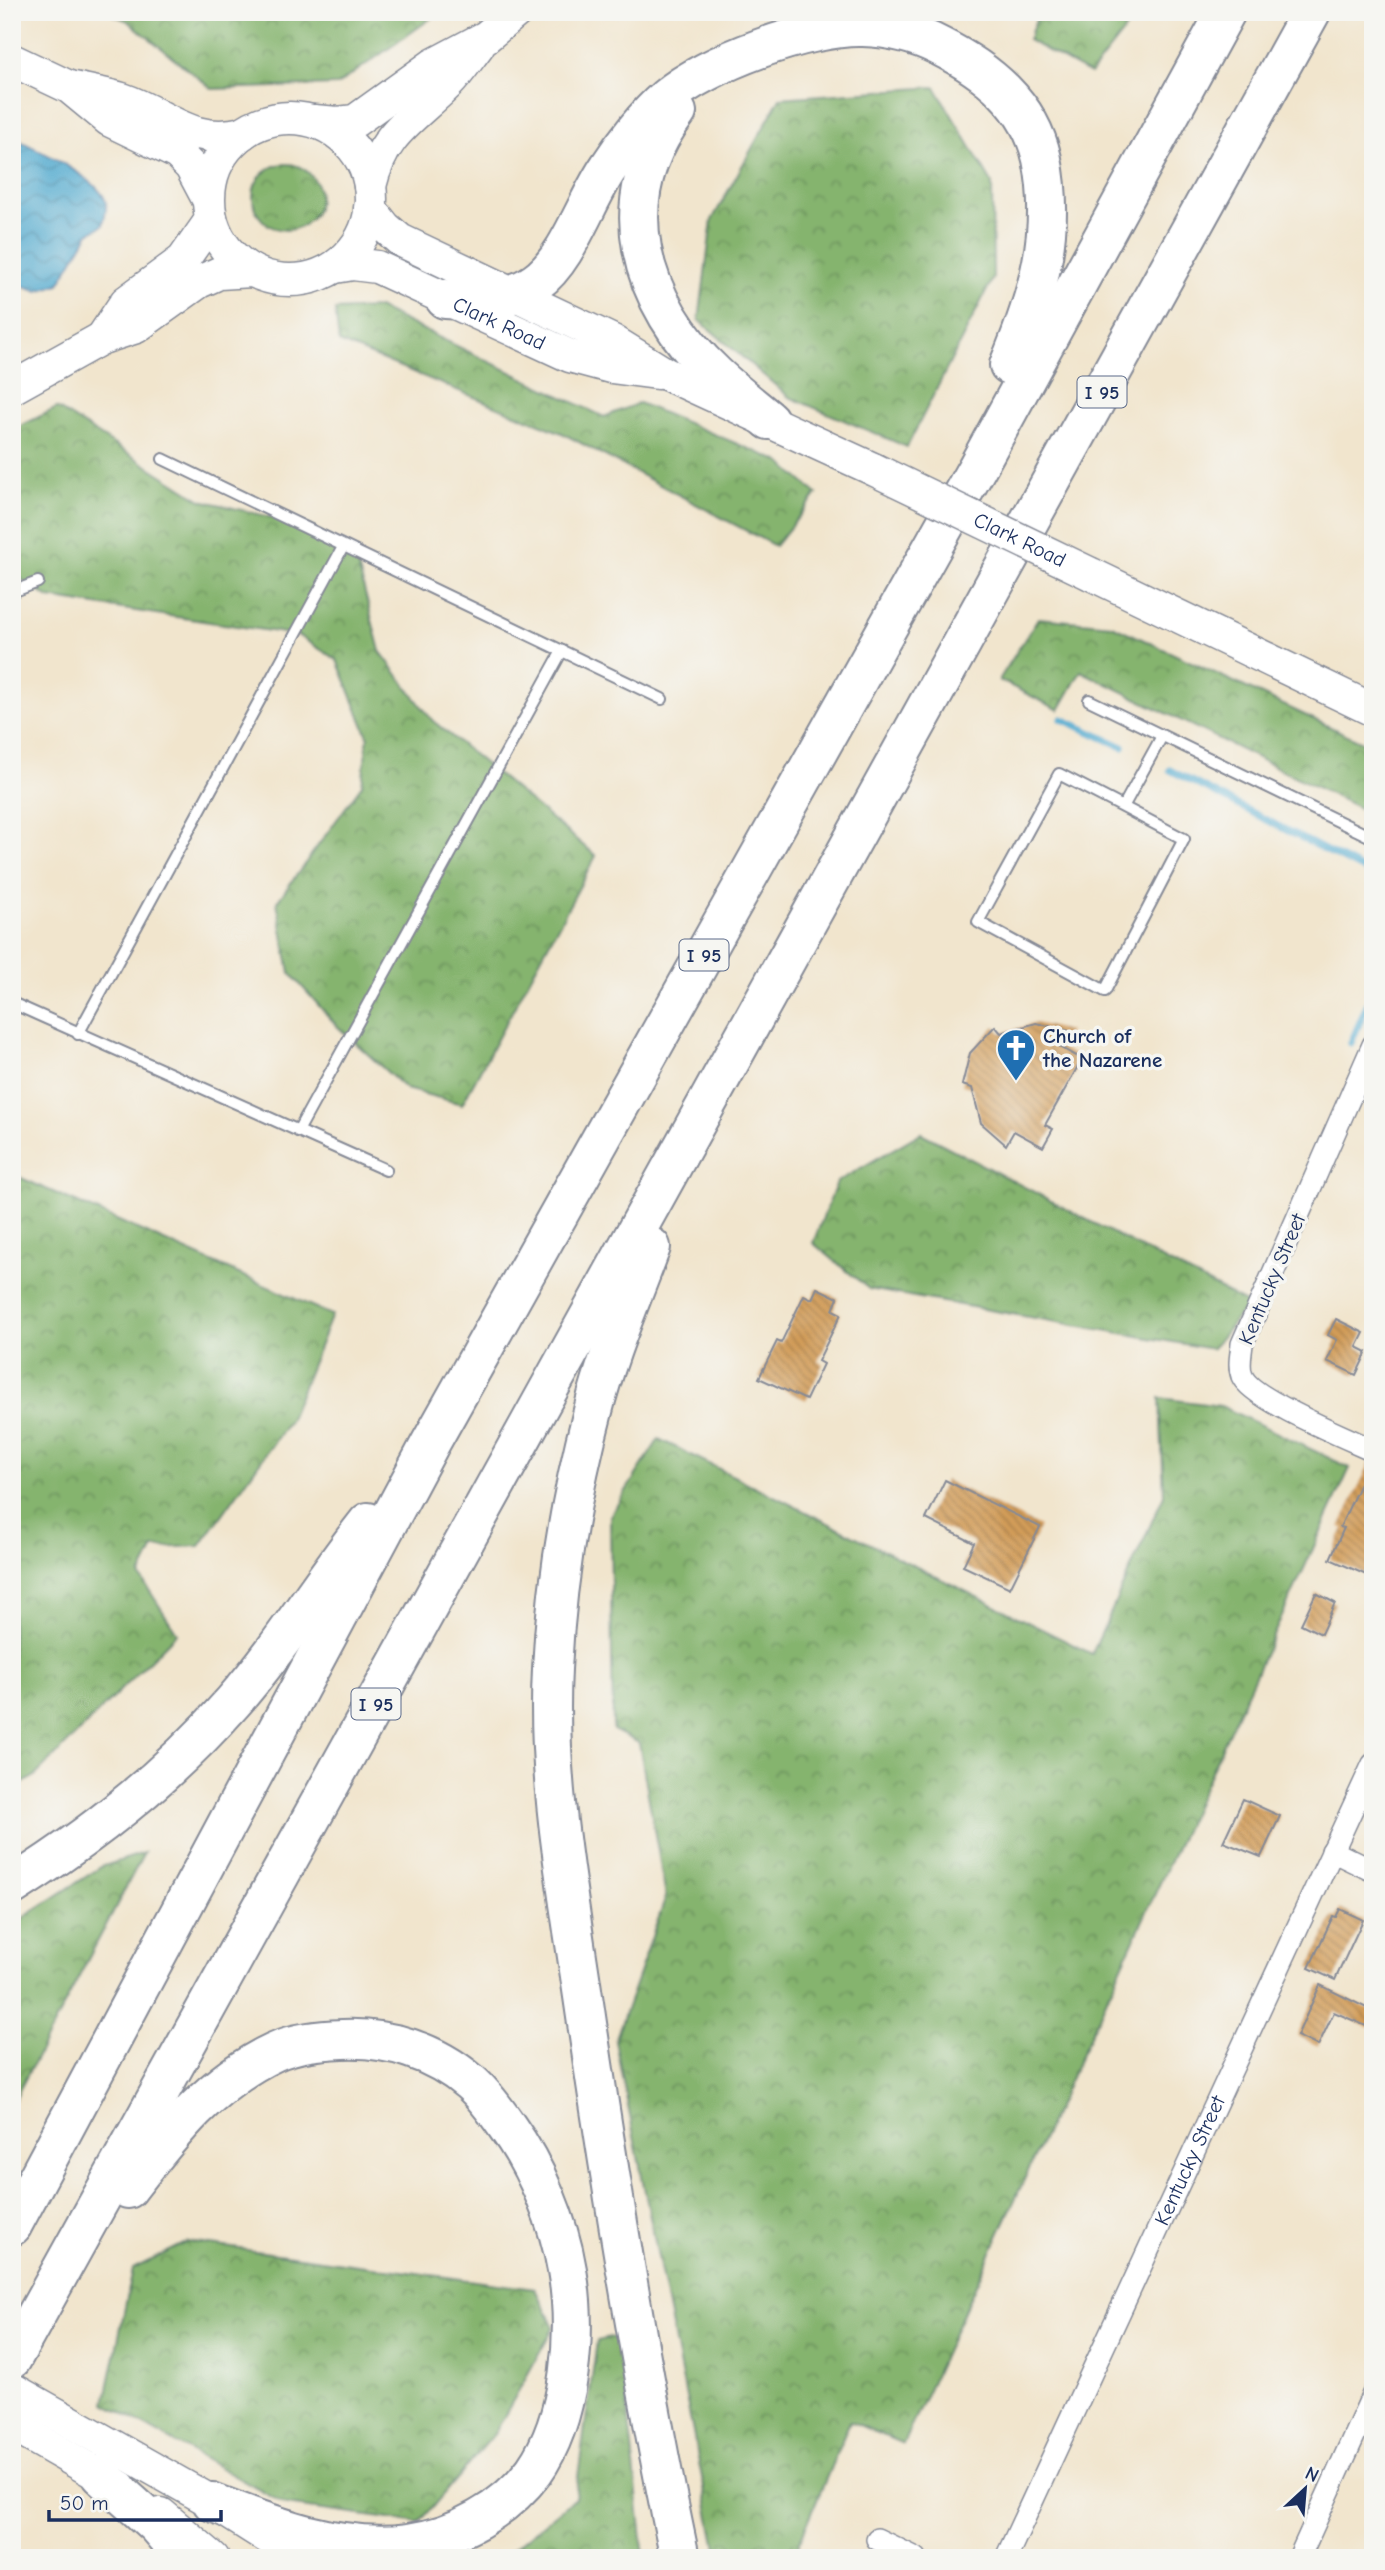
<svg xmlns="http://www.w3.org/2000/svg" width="1385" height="2570" font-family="'Comic Neue',sans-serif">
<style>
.forest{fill:url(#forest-crowns);stroke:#507266;stroke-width:2}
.water{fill:url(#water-waves);stroke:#366c96;stroke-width:2}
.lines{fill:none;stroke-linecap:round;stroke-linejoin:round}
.stream{stroke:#52aacf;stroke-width:7}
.building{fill:url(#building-back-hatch)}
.lane-casing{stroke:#868a96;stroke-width:14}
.street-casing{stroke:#868a96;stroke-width:24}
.secondary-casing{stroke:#868a96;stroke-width:35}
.highway-casing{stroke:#868a96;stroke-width:42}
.lane{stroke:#fff;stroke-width:10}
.street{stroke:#fff;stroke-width:21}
.secondary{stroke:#fff;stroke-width:32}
.highway{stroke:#fff;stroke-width:38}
.secondary-bridge-casing{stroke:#868a96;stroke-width:35;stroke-linecap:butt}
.secondary-bridge{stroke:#fff;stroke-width:32}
.labels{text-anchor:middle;stroke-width:7;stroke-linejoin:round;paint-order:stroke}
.shield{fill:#f6f6f2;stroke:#5d6b8a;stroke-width:2}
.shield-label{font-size:19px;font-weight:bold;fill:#1b2f5e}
.street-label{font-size:21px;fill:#1b2f5e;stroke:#f6f6f2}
.poi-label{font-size:21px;font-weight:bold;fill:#1b2f5e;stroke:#f6f6f2;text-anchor:start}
</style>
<defs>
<pattern id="forest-crowns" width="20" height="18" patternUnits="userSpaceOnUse" patternTransform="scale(1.75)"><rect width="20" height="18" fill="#85b46e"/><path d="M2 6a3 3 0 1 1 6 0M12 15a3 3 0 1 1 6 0" fill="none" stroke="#6c935e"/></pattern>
<pattern id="water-waves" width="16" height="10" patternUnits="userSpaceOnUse" patternTransform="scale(1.75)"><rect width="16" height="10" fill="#52aacf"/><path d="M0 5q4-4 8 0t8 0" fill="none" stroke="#438bab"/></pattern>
<pattern id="building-back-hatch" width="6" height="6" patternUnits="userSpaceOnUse" patternTransform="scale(1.75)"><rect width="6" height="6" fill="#d29c58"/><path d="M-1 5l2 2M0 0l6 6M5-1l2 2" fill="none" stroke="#aa804c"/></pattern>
</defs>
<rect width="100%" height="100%" fill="#f6f6f2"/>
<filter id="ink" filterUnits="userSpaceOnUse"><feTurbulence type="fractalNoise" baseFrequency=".0143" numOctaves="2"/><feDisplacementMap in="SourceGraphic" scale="14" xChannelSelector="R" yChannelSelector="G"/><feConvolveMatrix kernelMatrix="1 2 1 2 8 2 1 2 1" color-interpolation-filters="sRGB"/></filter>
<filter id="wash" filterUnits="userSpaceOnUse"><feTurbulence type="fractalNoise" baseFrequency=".00686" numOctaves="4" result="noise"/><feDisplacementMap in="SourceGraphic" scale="28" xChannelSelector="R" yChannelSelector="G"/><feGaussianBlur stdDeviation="1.57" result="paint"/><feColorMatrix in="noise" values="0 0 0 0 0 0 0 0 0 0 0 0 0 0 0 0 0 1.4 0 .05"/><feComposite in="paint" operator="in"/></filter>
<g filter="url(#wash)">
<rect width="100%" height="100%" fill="#f1e5cd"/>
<!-- forest -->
<g class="forest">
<path d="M106 12H440L337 85 212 89 128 21Z"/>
<path d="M1039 12H1139L1090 74 1028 40Z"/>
<path d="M935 87 992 183 993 278 907 447 789 397 699 320 712 220 780 98Z"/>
<circle cx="286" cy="197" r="33"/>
<path d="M378 308 604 417 639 403 779 461 817 494 775 546 562 433 339 342 335 310Z"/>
<path d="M57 408 201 500 311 527 356 558 380 651 432 720 596 856 462 1104 406 1089 337 1026 290 973 277 902 362 785 368 736 337 660 297 635 49 598 12 573V430Z"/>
<path d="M1038 618 1112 625 1373 747V815L1081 671 1059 710 999 680Z"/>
<path d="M921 1133 1248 1304 1212 1349 869 1289 813 1243 837 1182Z"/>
<path d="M12 1174 332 1315 289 1421 200 1546 154 1548 140 1576 177 1633 35 1776 12 1790Z"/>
<path d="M1160 1398 1221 1406 1350 1468 903 2444 850 2421 793 2558H718L615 2041 666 1897 639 1743 613 1730 610 1516 659 1439 1092 1654 1164 1495Z"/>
<path d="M144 1853 12 2104V1925L101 1867Z"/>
<path d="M188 2242 535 2289 554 2327 495 2433 419 2523 286 2505 105 2403 133 2269Z"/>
<path d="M620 2336 644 2558H502L575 2498 597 2341Z"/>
</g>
<!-- water -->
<path class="water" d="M12 137C33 147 102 179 106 203 107 209 104 218 103 225L89 233 59 284 38 291 12 282Z"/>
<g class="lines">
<!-- stream -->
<g class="stream">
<path d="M1062 719 1123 747"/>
<path d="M1170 770 1373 875"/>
<path d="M1351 1043 1373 991"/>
</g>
</g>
<g id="blocks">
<!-- building -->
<g class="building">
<path d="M1036 1023 1069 1031 1060 1047 1082 1059 1045 1125 1053 1129 1043 1147 1014 1131 1006 1145 981 1123 972 1088 962 1085 970 1053 995 1026 1001 1033Z"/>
<path d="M817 1288 838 1298 833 1310 841 1314 818 1361 823 1364 806 1400 759 1378 777 1341 781 1343 804 1295 812 1299Z"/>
<path d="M1336 1319 1364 1333 1357 1347 1367 1352 1356 1375 1327 1361 1337 1340 1328 1335Z"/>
<path d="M1370 1462 1373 1463V1578L1330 1559 1344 1528 1340 1527Z"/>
<path d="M945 1480 1040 1527 1010 1588 963 1566 974 1543 926 1519Z"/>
<path d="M1316 1593 1335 1603 1321 1634 1301 1624Z"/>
<path d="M1243 1799 1280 1816 1261 1857 1223 1842Z"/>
<path d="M1340 1909 1363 1920 1335 1980 1309 1968 1333 1916 1336 1917Z"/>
<path d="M1320 1985 1373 2011V2029L1334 2012 1318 2046 1297 2036Z"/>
</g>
</g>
</g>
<g filter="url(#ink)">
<use href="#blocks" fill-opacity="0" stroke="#868a96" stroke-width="2"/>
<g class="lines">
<!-- lane casing -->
<g class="lane-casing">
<g id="lane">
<path d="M163 459 662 699"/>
<path d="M12 592 38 582"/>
<path d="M1089 700 1373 838"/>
<path d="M1123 807 1184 839 1105 991 978 922 1059 774 1123 807 1162 736"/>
<path d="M12 1003 386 1170"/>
<path d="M78 1034 343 547"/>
<path d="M298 1131 562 651"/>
</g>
</g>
<!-- street casing -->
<g class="street-casing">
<g id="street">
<path d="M1373 1045 1242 1344C1241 1355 1238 1366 1242 1376 1251 1399 1347 1438 1373 1450"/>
<path d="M1332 1851 1373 1871"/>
<path d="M877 2539 916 2558"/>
<path id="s1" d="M1006 2558 1373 1764"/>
<path d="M1299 2558 1373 2394"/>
</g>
</g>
<!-- secondary casing -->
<g class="secondary-casing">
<g id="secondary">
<path d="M12 60 69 87 109 120 177 153 191 167 208 199"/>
<path d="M74 88C90 92 107 94 122 99 167 114 191 146 243 133"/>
<circle cx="290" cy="199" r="81"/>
<path d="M314 121 338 123 355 121 433 65 486 37 516 12"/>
<path d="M370 186C383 132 412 120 448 84 459 73 468 59 478 46"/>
<path d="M370 208 385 227 400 240 613 341 666 374 873 469"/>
<path id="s2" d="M335 267 353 264 377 267 570 356 611 367 657 373"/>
<path d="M102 338 126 302 183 260 211 220"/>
<path d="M12 388 102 338 136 327 199 282 219 273 252 271"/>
<path d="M1091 574 1373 710"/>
<path d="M12 2389 212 2502 300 2558"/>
<path d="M12 2425 120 2487"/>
<path d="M161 2514 213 2558"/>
</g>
</g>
<!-- highway casing -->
<g class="highway-casing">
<g id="highway">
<path d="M677 112C609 200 639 303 716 375 733 391 751 405 769 420"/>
<path d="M445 299C477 300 508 302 536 282 568 260 586 200 609 167 623 145 646 115 666 98 706 63 810 25 863 27 890 28 916 34 939 46 987 70 1030 104 1042 159 1057 232 1037 298 1009 365"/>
<path d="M651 1247C631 1301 607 1355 593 1411 571 1495 556 1583 552 1669 546 1781 568 1893 584 2003 611 2188 641 2374 680 2558"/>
<path d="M12 1886C93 1835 170 1774 233 1702 283 1645 321 1581 368 1522"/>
<path d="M128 2189C170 2135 210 2082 274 2052 295 2042 320 2040 343 2039 389 2037 435 2052 470 2082 484 2094 497 2112 508 2128 536 2167 559 2222 567 2270 578 2331 571 2419 534 2471 505 2510 456 2537 408 2543 341 2552 273 2526 212 2502"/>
<path d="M12 2226 430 1444 978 466 1226 12"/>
<path d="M12 2359 1311 12"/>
<path d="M100 2475 156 2525 184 2558"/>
</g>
</g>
<!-- lane -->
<use href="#lane" class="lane"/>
<!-- street -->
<use href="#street" class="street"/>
<!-- secondary -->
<use href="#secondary" class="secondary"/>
<!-- highway -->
<use href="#highway" class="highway"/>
<!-- secondary-bridge casing -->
<g class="secondary-bridge-casing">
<g id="secondary-bridge">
<path id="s3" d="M873 469 1091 574"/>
</g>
</g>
<!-- secondary-bridge -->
<use href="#secondary-bridge" class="secondary-bridge"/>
</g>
</g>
<!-- icons -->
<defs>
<g id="church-pin" transform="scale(2.0125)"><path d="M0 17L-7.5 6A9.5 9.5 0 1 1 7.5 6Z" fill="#1f6fb2" stroke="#f6f6f2"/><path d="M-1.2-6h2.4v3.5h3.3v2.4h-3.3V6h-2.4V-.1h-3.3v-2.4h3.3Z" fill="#fff"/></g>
</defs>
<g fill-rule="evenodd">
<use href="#church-pin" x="1016" y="1048"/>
</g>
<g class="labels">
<!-- shield labels -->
<g class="shield">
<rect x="1077.5" y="376.5" width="49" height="31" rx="5"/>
<rect x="679.5" y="939.5" width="49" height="31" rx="5"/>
<rect x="351.5" y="1688.5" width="49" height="31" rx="5"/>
</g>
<g class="shield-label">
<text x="1102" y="399">I 95</text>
<text x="704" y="962">I 95</text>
<text x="376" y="1711">I 95</text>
</g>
<!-- street labels -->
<g class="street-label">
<text dy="7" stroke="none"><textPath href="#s2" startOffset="177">Clark Road</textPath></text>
<text dy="7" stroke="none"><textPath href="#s3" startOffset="163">Clark Road</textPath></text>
<text transform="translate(1272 1279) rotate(-67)" y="7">Kentucky Street</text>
<text dy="7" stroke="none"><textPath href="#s1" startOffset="438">Kentucky Street</textPath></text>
</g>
<!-- poi labels -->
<g class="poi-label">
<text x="1043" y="1043">Church of<tspan x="1043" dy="24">the Nazarene</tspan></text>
</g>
</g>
<!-- margin -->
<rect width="1385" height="2570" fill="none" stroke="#f6f6f2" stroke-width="42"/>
<!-- north arrow -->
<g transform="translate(1305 2489) rotate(26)" stroke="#f6f6f2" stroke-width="5" paint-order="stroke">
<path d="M0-5L12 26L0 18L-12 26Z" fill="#1b2f5e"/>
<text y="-10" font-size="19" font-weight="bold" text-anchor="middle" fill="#1b2f5e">N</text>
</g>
<!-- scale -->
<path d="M49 2510v10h172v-10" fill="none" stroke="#1b2f5e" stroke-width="3.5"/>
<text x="60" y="2510" font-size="21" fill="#1b2f5e" stroke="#f6f6f2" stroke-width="5" paint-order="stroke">50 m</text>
</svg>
